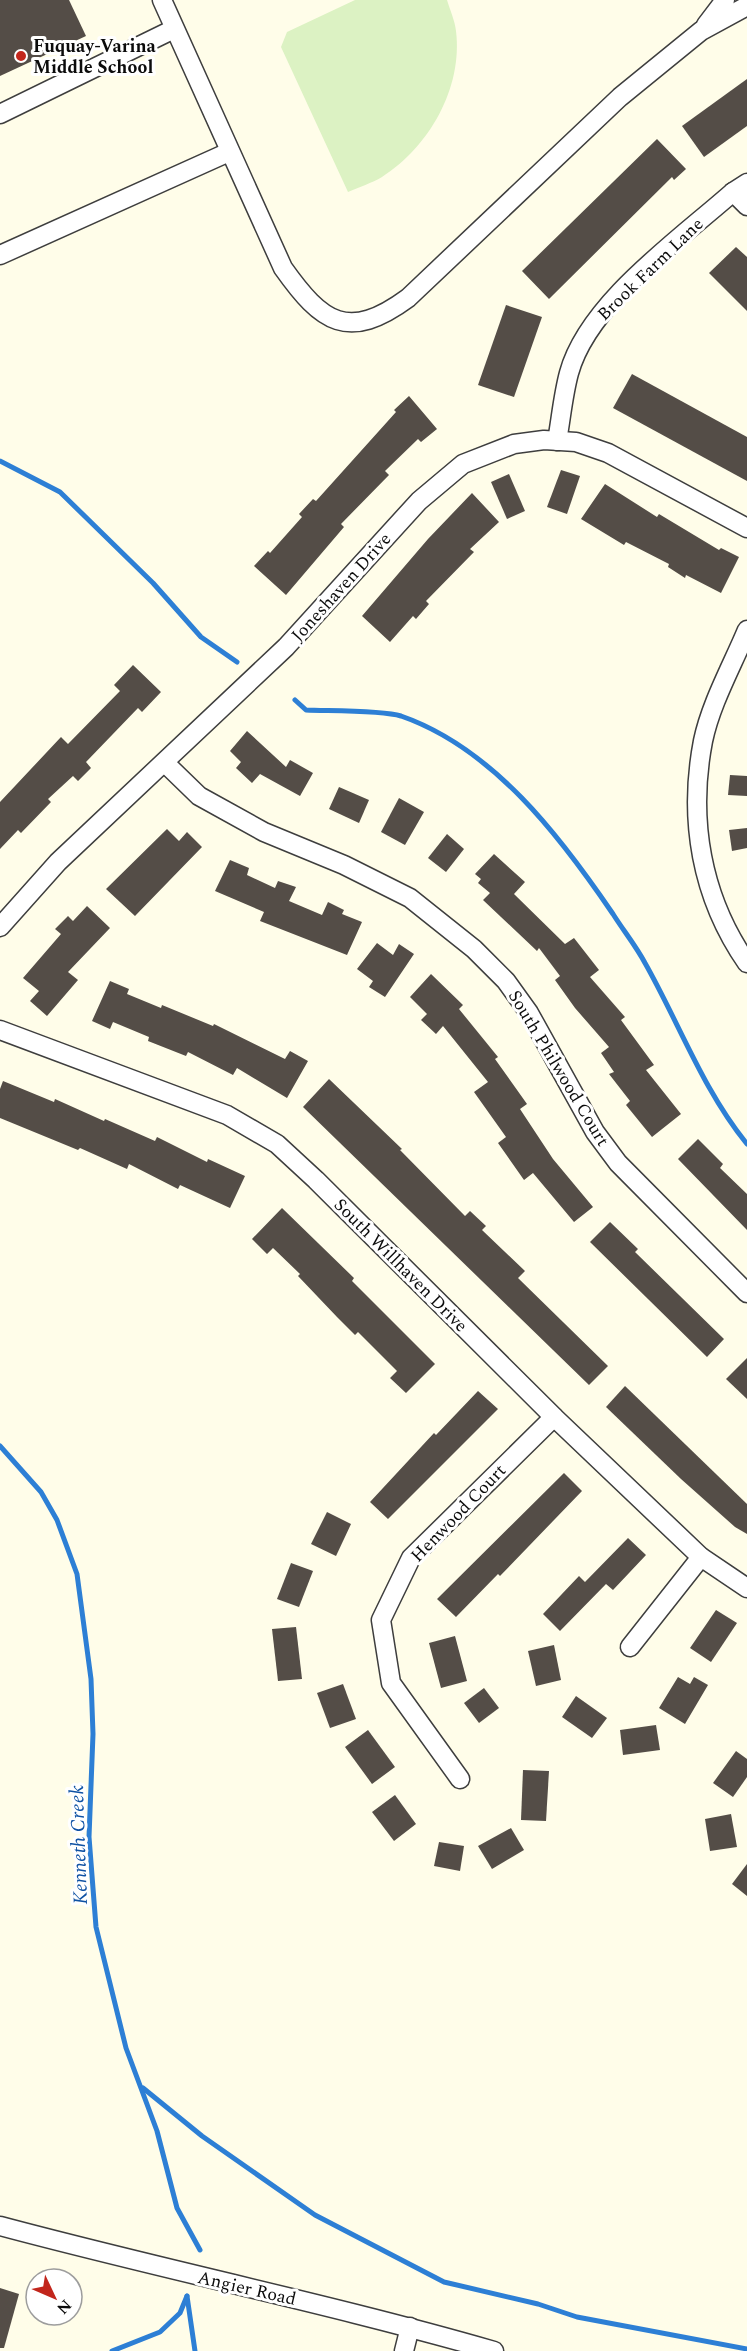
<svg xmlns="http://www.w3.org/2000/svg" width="747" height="2351" font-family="Spectral,serif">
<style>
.pitch{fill:#dcf2c3}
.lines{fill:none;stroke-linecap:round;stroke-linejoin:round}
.stream{stroke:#2d7fd5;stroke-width:5}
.building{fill:#544d47}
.minor-casing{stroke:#3e3e3e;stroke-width:21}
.minor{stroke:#fff;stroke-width:18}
.poi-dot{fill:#c2261c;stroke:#fff;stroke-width:2}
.labels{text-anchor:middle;stroke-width:6;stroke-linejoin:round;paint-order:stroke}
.poi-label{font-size:18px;font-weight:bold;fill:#0b0b0b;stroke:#fff;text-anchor:start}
.street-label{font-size:18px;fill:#0b0b0b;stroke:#fff}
.water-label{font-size:20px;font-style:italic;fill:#0e51a3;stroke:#fff}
</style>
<rect width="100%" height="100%" fill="#fffde9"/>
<!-- pitch -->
<path class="pitch" d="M355 0H447C450 10 455 21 456 31 463 88 429 147 382 177 372 183 359 187 348 192L281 47 287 32Z"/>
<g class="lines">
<!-- stream -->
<g class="stream">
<path d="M0 461 60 492 153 583 201 637 237 662"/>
<path d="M295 700 306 710C329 711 382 710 401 716 493 748 560 836 613 914 623 930 636 946 645 963 679 1023 703 1090 747 1144"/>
<path d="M0 1446 41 1492 57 1520 77 1574 91 1679 93 1734 89 1837 96 1927 126 2048 157 2131 177 2208 200 2250"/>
<path d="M143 2088 202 2136 315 2215 444 2282 538 2304 577 2317 747 2349"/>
<path d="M187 2296 195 2351"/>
<path d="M112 2351 160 2332 180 2313 187 2296"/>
</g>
</g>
<!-- building -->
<g class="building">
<path d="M0 0H69L86 36 0 76Z"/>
<path d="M747 79V126L704 157 682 126Z"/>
<path d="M657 139 686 169 674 180 672 177 549 299 522 271Z"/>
<path d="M736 247 747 257V311L709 273Z"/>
<path d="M506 305 542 317 514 397 478 385Z"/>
<path d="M632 374 747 437V481L613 408Z"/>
<path d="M409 396 437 429 421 442 418 439 385 471 389 475 341 524 344 527 286 595 254 566 268 551 270 553 302 517 299 514 313 499 316 501 396 412 394 410Z"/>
<path d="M561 470 580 476 567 514 547 507Z"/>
<path d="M509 474 525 511 507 519 491 482Z"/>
<path d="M605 484 657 517 659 514 719 550 721 548 739 557 721 593 686 575 685 578 668 567 669 564 626 542 624 545 581 519Z"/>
<path d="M472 493 499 522 470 549 474 552 426 601 429 604 416 619 413 616 390 642 362 616 428 539Z"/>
<path d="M133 665 161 692 142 712 138 708 86 762 91 768 78 781 73 776 48 799 51 802 21 833 18 830 0 849V802L61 737 68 744 120 691 114 685Z"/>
<path d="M247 731 286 767 290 760 313 773 300 796 260 774 252 783 236 768 241 762 230 751Z"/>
<path d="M730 775 747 776V796L728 795Z"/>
<path d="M339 787 369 800 359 823 329 809Z"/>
<path d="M399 798 424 812 405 845 381 832Z"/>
<path d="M747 828V848L732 851 729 830Z"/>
<path d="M167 829 179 841 187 832 202 847 135 916 106 889Z"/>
<path d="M447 834 464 849 446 872 428 858Z"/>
<path d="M494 854 525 882 514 894 565 944 574 938 599 970 590 977 625 1017 621 1020 654 1065 646 1070 681 1114 652 1137 626 1105 630 1101 609 1074 614 1072 601 1053 609 1047 575 1008 555 980 560 976 539 948 537 951 483 900 490 893 478 883 481 879 475 874Z"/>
<path d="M230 860 249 868 247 875 275 888 278 881 296 887 289 901 322 915 328 902 344 910 342 914 362 922 347 955 260 921 264 912 215 891Z"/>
<path d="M87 906 110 928 68 972 78 980 47 1016 30 1001 39 991 23 978 61 934 55 929 68 916 73 921Z"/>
<path d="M377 943 393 955 399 944 414 954 385 997 369 987 373 981 357 969Z"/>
<path d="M431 974 463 1005 459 1009 498 1057 495 1059 527 1104 520 1109 553 1159 593 1207 574 1222 533 1173 524 1180 498 1143 506 1137 474 1092 488 1082 443 1026 436 1034 421 1020 427 1014 410 997Z"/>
<path d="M110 981 129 989 127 994 161 1008 162 1005 213 1026 214 1024 285 1059 290 1051 308 1061 287 1098 237 1068 233 1075 188 1052 186 1056 148 1041 149 1037 113 1022 110 1029 92 1021Z"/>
<path d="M329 1079 402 1149 400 1150 465 1216 470 1211 486 1226 482 1230 525 1271 518 1278 608 1366 589 1385 303 1107Z"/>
<path d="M3 1081 54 1102 55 1099 104 1121 105 1119 155 1141 157 1137 207 1162 208 1159 245 1176 230 1208 180 1185 178 1189 129 1164 127 1169 80 1148 78 1150 0 1118V1089Z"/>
<path d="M698 1139 723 1164 720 1168 747 1194V1230L678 1159Z"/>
<path d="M282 1208 354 1278 352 1281 435 1364 406 1393 390 1378 397 1371 358 1332 355 1335 337 1317 298 1276 300 1274 273 1248 267 1254 252 1239Z"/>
<path d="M610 1222 638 1249 635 1252 724 1339 707 1357 590 1242Z"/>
<path d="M747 1358V1399L726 1379Z"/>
<path d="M625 1386 747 1504V1534L735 1527 681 1479 606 1407Z"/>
<path d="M478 1391 498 1409 388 1519 370 1502 434 1433 436 1435Z"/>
<path d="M564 1473 582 1491 500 1576 498 1574 456 1617 437 1599Z"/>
<path d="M327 1512 351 1524 336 1556 311 1544Z"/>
<path d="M628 1538 646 1555 613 1590 606 1584 560 1631 543 1614 579 1576 585 1582Z"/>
<path d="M291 1563 313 1571 299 1607 277 1599Z"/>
<path d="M716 1610 737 1623 711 1662 690 1648Z"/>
<path d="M296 1627 302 1679 278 1681 272 1629Z"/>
<path d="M455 1636 467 1681 441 1688 429 1643Z"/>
<path d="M554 1645 561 1680 536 1686 528 1651Z"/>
<path d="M678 1677 690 1684 694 1677 708 1685 685 1724 659 1708Z"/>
<path d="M343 1684 356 1719 330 1728 317 1693Z"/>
<path d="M484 1688 499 1708 479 1723 464 1703Z"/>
<path d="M576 1696 607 1718 592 1738 562 1717Z"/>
<path d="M656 1725 660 1750 623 1755 620 1730Z"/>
<path d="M368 1730 395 1767 372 1784 345 1747Z"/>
<path d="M736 1751 747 1759V1777L733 1797 713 1783Z"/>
<path d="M523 1770 549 1771 546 1821 521 1820Z"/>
<path d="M395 1795 416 1824 394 1841 372 1812Z"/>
<path d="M731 1814 737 1847 710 1851 705 1819Z"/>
<path d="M511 1828 524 1850 492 1869 478 1846Z"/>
<path d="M439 1842 464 1846 460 1871 434 1866Z"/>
<path d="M747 1864V1896L732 1884Z"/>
<path d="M0 2288 19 2294 4 2348H0Z"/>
</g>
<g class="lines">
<!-- minor casing -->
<g class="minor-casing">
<g id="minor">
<path d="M162 0 283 268C322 323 348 342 408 298L620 97 701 31 747 6"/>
<path d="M706 25 725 0"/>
<path d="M0 114 174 29"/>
<path d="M733 192 747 206"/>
<path d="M0 255 229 152"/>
<path d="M557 441C561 419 563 395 569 373 588 303 680 239 733 192L747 183"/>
<path d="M747 630C732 666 711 703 703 741 688 819 701 897 747 963"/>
<path d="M165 763 199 796 264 832 344 865 410 898 474 949 506 981 529 1013 595 1132 618 1163 747 1293"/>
<path d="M0 927 58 862 286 647 419 501 463 464 514 444 544 440 576 442 608 453 747 528"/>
<path d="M0 1030 227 1115 277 1144 316 1180 554 1417 701 1557 747 1588"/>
<path d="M630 1647 701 1557"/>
<path d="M460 1779 391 1683 381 1620 411 1558 554 1417"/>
<path d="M0 2226C164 2270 331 2304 494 2351"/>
<path d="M404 2351 410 2327"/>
</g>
</g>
<!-- minor -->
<use href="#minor" class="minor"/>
</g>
<!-- markers -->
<circle class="poi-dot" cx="21" cy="56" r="6"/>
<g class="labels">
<!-- poi labels -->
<g class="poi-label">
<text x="33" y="52">Fuquay-Varina<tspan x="33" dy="21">Middle School</tspan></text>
</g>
<!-- street labels -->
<g class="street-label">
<text transform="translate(650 269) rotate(-44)" y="6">Brook Farm Lane</text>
<text transform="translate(341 587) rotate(-48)" y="6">Joneshaven Drive</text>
<text transform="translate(559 1068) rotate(59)" y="6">South Philwood Court</text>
<text transform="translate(401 1265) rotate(45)" y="6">South Willhaven Drive</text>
<text transform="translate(458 1513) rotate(-46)" y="6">Henwood Court</text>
<text transform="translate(247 2288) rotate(13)" y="6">Angier Road</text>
</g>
<!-- water labels -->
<g class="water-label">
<text transform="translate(78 1845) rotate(-92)" y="7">Kenneth Creek</text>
</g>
</g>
<!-- north arrow -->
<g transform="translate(54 2297) rotate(134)"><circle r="28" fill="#ffffff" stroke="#9d9d9d" stroke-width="1.5"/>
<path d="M0-4.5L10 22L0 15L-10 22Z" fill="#c2261c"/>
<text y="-9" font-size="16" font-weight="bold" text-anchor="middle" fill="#0b0b0b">N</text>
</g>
</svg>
